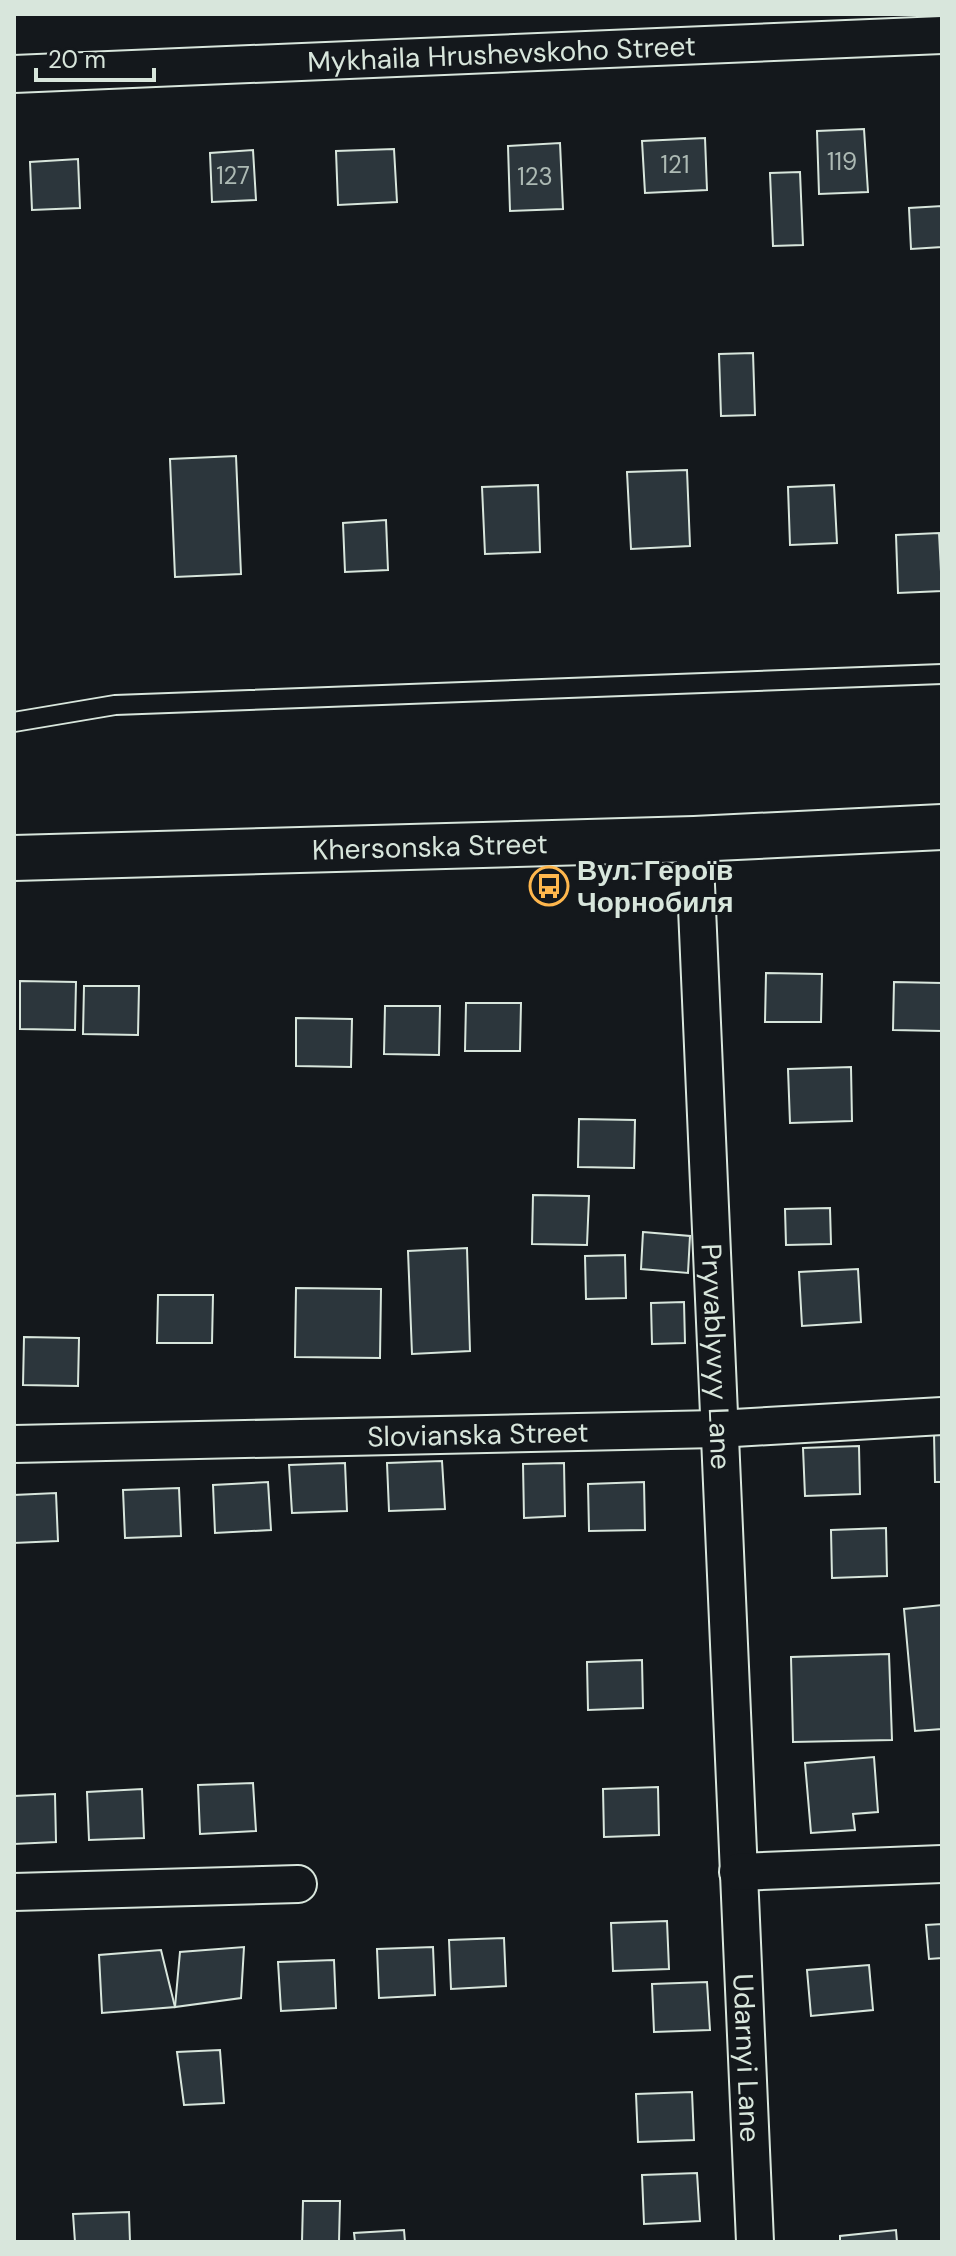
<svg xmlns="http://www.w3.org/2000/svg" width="956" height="2256" font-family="'DM Sans',sans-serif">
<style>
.building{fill:#2c363c;stroke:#d8e6dc;stroke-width:2}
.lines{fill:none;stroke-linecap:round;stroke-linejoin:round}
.lane-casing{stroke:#d8e6dc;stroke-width:22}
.street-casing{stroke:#d8e6dc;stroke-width:40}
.secondary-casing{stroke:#d8e6dc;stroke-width:48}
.lane{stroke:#14181c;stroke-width:18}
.street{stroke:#14181c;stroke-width:36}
.secondary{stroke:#14181c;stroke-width:44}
.labels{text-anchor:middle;stroke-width:6;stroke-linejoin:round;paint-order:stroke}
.number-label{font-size:24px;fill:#adbab4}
.street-label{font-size:28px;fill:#d8e6dc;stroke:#14181c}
.poi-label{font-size:28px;font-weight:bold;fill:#d8e6dc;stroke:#14181c;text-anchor:start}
</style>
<rect width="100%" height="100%" fill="#14181c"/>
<!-- building -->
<g class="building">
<path d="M864 129 868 192 819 194 817 131Z"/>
<path d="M705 138 707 190 645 193 642 141Z"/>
<path d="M560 143 563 209 510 211 508 146Z"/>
<path d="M394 149 397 202 338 205 336 151Z"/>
<path d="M253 150 256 200 212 202 210 153Z"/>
<path d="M78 159 80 208 32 210 30 162Z"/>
<path d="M800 172 803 245 773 246 770 173Z"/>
<path d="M942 206V247L911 249 909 208Z"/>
<path d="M753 353 755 415 721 416 719 354Z"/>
<path d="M236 456 241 574 175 577 170 459Z"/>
<path d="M687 470 690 546 631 549 627 472Z"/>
<path d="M538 485 540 552 485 554 482 487Z"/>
<path d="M834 485 837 543 790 545 788 487Z"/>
<path d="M386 520 388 570 345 572 343 523Z"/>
<path d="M939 533 942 591 898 593 896 535Z"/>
<path d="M766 973 822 974 821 1022H765Z"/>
<path d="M20 981 76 982 75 1030 20 1029Z"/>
<path d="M894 982 942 983V1031L893 1030Z"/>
<path d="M84 986H139L138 1035 83 1034Z"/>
<path d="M466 1003H521L520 1051H465Z"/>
<path d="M385 1006H440L439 1055 384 1054Z"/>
<path d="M296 1018 352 1019 351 1067 296 1066Z"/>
<path d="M851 1067 852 1121 790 1123 788 1069Z"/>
<path d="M579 1119 635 1120 634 1168 578 1167Z"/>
<path d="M533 1195 589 1196 587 1245 532 1244Z"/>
<path d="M830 1208 831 1244 786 1245 785 1209Z"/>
<path d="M643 1232 690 1236 688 1273 641 1269Z"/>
<path d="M467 1248 470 1351 412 1354 408 1251Z"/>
<path d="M625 1255 626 1298 586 1299 585 1256Z"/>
<path d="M858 1269 861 1322 802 1326 799 1272Z"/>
<path d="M296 1288 381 1289 380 1358 295 1357Z"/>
<path d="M158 1295H213L212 1343H157Z"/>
<path d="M684 1302 685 1343 652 1344 651 1303Z"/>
<path d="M24 1337 79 1338 78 1386 23 1385Z"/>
<path d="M934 1433H942V1482H935Z"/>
<path d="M859 1446 860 1494 805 1496 803 1448Z"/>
<path d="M442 1461 445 1509 389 1511 387 1463Z"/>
<path d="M345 1463 347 1511 292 1513 289 1465Z"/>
<path d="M564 1463 565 1516 524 1518 523 1464Z"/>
<path d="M268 1482 271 1530 215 1533 213 1485Z"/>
<path d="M644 1482 645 1530 589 1531 588 1484Z"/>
<path d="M179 1488 181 1536 125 1538 123 1490Z"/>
<path d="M56 1493 58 1541 14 1543V1495Z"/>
<path d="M886 1528 887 1576 832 1578 831 1530Z"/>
<path d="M942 1605V1729L915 1731 904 1609Z"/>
<path d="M889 1654 892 1740 793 1742 791 1657Z"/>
<path d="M642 1660 643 1708 588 1710 587 1662Z"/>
<path d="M874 1757 878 1812 853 1814 855 1830 811 1833 805 1763Z"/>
<path d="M253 1783 256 1831 200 1834 198 1785Z"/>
<path d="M658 1787 659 1835 604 1837 603 1789Z"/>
<path d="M142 1789 144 1838 89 1840 87 1792Z"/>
<path d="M55 1794 56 1842 14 1844V1796Z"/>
<path d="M667 1921 669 1969 613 1971 611 1923Z"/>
<path d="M942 1924V1958L929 1959 926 1925Z"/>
<path d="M504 1938 506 1986 451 1989 449 1940Z"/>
<path d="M244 1947 241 1998 175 2007 180 1952Z"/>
<path d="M433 1947 435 1995 379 1998 377 1949Z"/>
<path d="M161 1950 175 2007 102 2013 99 1955Z"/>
<path d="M334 1960 336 2008 281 2011 278 1962Z"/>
<path d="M869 1965 873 2010 811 2016 807 1970Z"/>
<path d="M707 1982 710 2030 654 2032 652 1984Z"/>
<path d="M220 2050 224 2103 184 2105 177 2052Z"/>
<path d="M692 2092 694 2140 638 2142 636 2094Z"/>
<path d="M697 2173 700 2221 644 2224 642 2175Z"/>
<path d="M303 2201H340L339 2242H302Z"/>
<path d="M129 2212 130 2242H75L73 2214Z"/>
<path d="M404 2230 405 2242H355L354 2233Z"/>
<path d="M896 2230 897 2242H840V2236Z"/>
</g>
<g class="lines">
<!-- lane casing -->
<g class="lane-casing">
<path id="lane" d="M14 722 115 705 942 674"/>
</g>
<!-- street casing -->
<g class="street-casing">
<g id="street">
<path id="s1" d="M14 74 942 35"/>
<path id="s2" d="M694 839 755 2242"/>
<path id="s3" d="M14 1444 717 1429 942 1416"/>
<path d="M738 1872 942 1864"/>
<path d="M14 1892 298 1884"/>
</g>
</g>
<!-- secondary casing -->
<g class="secondary-casing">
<g id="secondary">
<path id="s4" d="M14 858 694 839 942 827"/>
</g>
</g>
<!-- lane -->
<use href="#lane" class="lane"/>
<!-- street -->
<use href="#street" class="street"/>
<!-- secondary -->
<use href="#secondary" class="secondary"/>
</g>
<!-- icons -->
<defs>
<g id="bus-ring" transform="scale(2)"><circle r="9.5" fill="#14181c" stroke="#ffb74d" stroke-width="1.5"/><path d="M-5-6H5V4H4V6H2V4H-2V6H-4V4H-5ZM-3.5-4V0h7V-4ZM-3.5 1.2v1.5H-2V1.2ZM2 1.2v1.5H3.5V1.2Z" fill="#ffb74d"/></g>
</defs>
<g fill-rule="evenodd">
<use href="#bus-ring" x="549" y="886"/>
</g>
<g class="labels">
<!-- number labels -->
<g class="number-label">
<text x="842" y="170">119</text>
<text x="675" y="173">121</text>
<text x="233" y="184">127</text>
<text x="535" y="185">123</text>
</g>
<!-- street labels -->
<g class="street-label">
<text dy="10" stroke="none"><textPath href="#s1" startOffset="488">Mykhaila Hrushevskoho Street</textPath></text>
<text dy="10" stroke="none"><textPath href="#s4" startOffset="416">Khersonska Street</textPath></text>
<text dy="10" stroke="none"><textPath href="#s2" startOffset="518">Pryvablyvyy Lane</textPath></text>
<text dy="10" stroke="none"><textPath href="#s3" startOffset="464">Slovianska Street</textPath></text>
<text dy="10" stroke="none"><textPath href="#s2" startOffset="1220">Udarnyi Lane</textPath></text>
</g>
<!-- poi labels -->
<g class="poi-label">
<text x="577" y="880">Вул. Героїв<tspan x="577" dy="32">Чорнобиля</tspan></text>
</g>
</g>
<!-- border -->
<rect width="956" height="2256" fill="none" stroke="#d8e6dc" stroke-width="32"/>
<!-- scale -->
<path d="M36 68v12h118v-12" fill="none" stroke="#d8e6dc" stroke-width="4"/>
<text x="48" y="68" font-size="24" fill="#d8e6dc" stroke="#14181c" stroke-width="6" paint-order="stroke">20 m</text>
</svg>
